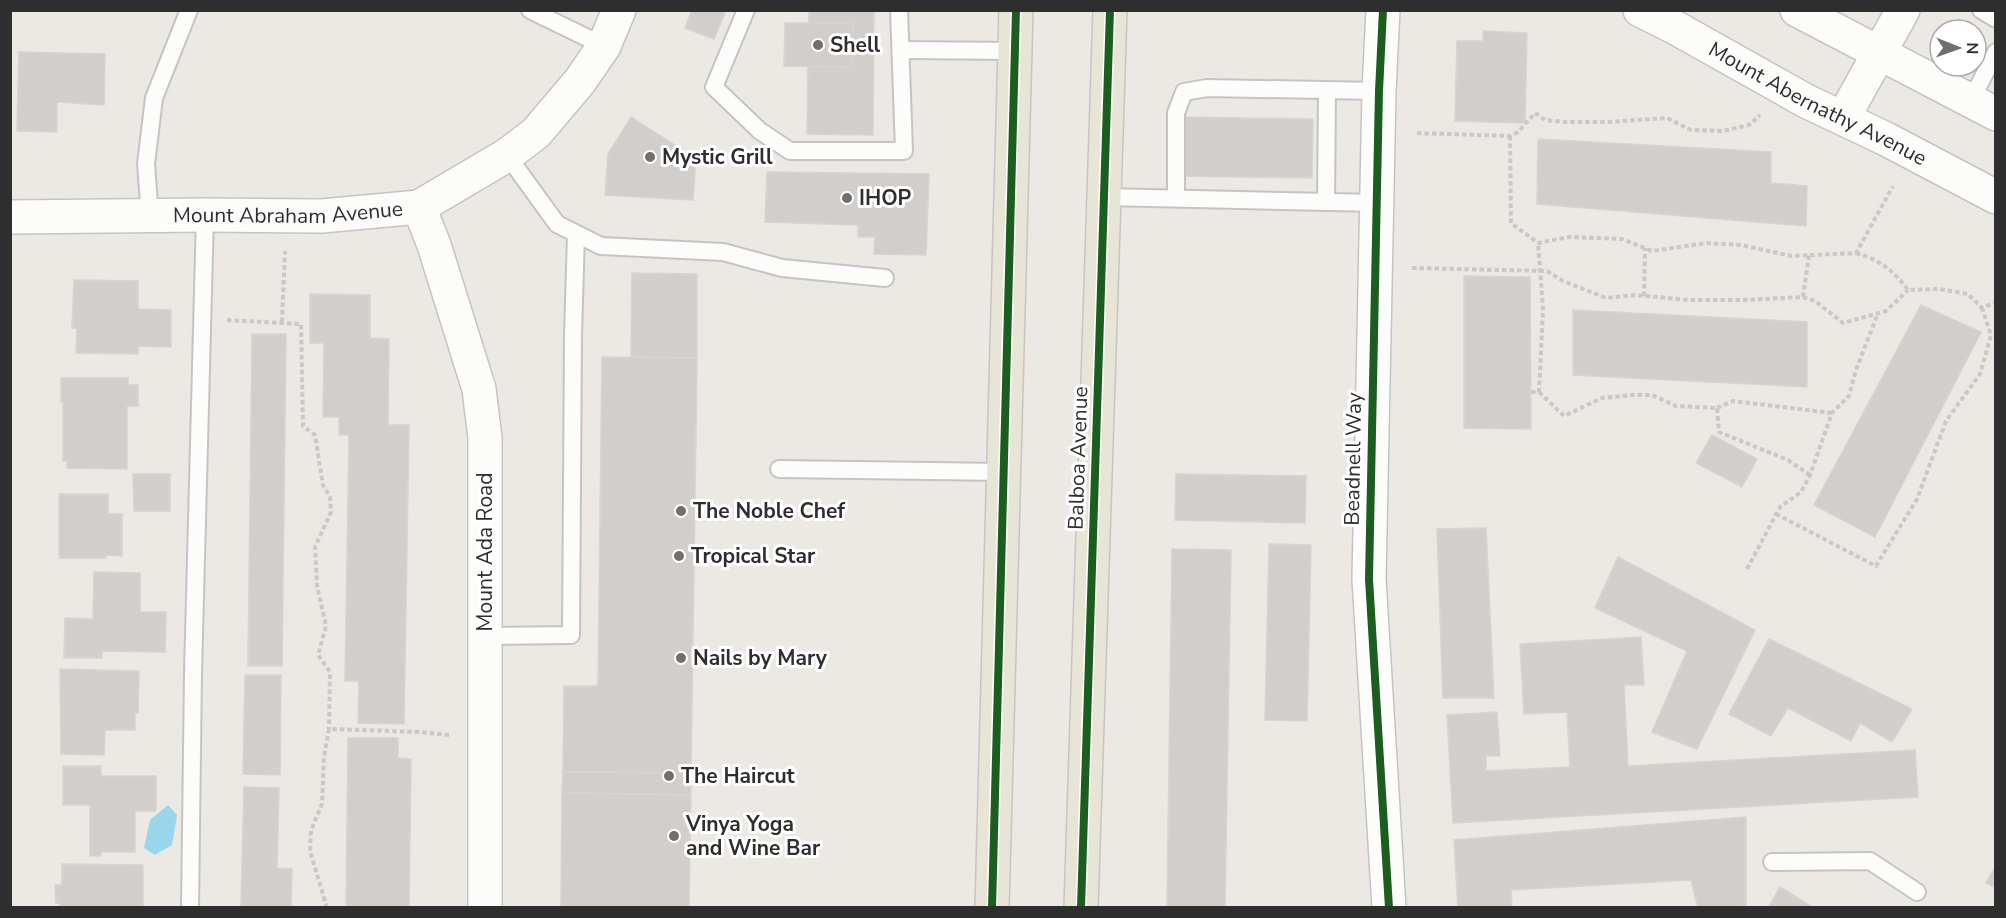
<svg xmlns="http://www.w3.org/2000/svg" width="2006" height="918" font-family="'Nunito Sans',sans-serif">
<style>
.water{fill:#99d6ec}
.building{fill:#d1cecb;stroke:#d7d4d0;stroke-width:1.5}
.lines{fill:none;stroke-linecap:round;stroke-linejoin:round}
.lane-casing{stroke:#c5c4c5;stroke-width:20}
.street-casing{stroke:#c5c4c5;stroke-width:36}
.secondary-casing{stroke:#c5c4c5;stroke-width:36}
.primary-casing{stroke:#c6c5c4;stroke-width:36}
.path{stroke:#c9c9c8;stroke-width:4;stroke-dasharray:4.5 3;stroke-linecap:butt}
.lane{stroke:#fcfcfb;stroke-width:16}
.street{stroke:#fcfcfb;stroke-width:33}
.secondary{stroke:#fcfcfb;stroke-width:33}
.primary{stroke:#e8e4d6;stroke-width:33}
.cycleway-casing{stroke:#fff;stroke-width:11}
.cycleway{stroke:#1b5e20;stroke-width:8}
.poi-dot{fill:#706f6e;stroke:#fff;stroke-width:2}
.labels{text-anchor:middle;stroke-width:6;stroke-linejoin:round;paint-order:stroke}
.poi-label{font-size:21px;font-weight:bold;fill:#2e2e2e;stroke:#fff;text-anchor:start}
.street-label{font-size:21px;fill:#2e2e2e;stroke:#fff}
</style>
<rect width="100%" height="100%" fill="#ece8e4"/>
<!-- water -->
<path class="water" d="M168 805 177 815 172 845 155 855 144 848 150 820Z"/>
<!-- building -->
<g class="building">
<path d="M692 10H726L714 39 685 28Z"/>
<path d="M809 10H874L873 135 807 134Z"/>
<path d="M785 23H853L852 67 784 66Z"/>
<path d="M1483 31 1527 33 1525 123 1455 121 1457 41H1483Z"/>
<path d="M19 52 105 54 104 105 57 102V132L17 131Z"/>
<path d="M631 117 696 159 693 200 605 195 608 154Z"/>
<path d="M1180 117 1313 119 1312 178 1179 176Z"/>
<path d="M1538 139 1771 152V183L1807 186 1806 226 1537 204Z"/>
<path d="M767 172 929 174 926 255 874 254 875 237H858V225L765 222Z"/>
<path d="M632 273 697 274V358L631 357Z"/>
<path d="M1464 276 1530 277 1531 429 1464 428Z"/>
<path d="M74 280 138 281V309L171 310V347L138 346V354L76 353 77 328H72Z"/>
<path d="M310 294 370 295V338L389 339 388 425H409L404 724 358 723 359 681H345L349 435H339V417H323L324 343H310Z"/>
<path d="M1921 305 1981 332 1875 537 1814 505Z"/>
<path d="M1573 310 1807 322V387L1573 375Z"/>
<path d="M252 334H286L282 666H248Z"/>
<path d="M602 357 697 358 691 773 563 772 564 686H598Z"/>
<path d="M61 378H128V385H138V406H127V469L67 468V461H63V402H61Z"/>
<path d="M1712 435 1757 459 1742 487 1696 463Z"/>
<path d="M133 474H170V511H134Z"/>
<path d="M1176 474 1306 476 1305 523 1175 520Z"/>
<path d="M59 494H108V514H122V556L106 555V558H59Z"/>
<path d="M1486 528 1494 698H1443L1437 529Z"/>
<path d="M1269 544 1311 545 1307 721 1265 720Z"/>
<path d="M1172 549 1231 550 1225 908H1167Z"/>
<path d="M1618 557 1755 630 1697 749 1652 732 1687 651 1595 608Z"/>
<path d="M94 572 140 573V612H166L165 652 102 651V658H64L65 618 93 619Z"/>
<path d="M1641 637 1644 685H1624L1628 766 1915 750 1918 797 1453 823 1447 715 1497 712 1500 756H1486V771L1570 767 1567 712 1524 714 1520 644Z"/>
<path d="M1769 639 1912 709 1892 742 1860 723 1851 741 1788 708 1771 736 1729 714Z"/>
<path d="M60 669 139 671 138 713 135 712V730H105L104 755 61 754Z"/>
<path d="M245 675H281L280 775 243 774Z"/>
<path d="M348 738H398V758L411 759 409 908H346Z"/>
<path d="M63 766H101V776H156V811H135V852H101V856H90V805H63Z"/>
<path d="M563 772 691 773V795L562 793Z"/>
<path d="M244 787 279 788 277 868 292 869 291 908H241Z"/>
<path d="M562 793 691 795 689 908H561Z"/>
<path d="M1746 817V905L1730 908H1698L1691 880 1511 890 1512 908H1458L1454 840Z"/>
<path d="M62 864 143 865V907L146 908H60V904L56 903 55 885H62Z"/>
<path d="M1996 865V888L1986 883Z"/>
<path d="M1780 887 1814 908H1768Z"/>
</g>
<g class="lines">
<!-- lane casing -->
<g class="lane-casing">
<g id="lane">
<path d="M530 10 604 46"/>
<path d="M746 10 714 87 760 131 790 151H904L899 10"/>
<path d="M1981 10 1996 19"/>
<path d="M901 50 1015 51"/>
<path d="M1971 100 1996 52"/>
<path d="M507 155 557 224 601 246 723 252 782 268 885 278"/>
<path d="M1104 197 1377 203"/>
<path d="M1176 198V113L1184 92 1207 88 1379 91"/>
<path d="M1326 202 1327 91"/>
<path d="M150 216 146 164 154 98 189 10"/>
<path d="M779 469 1004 472"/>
<path d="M485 636 571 635 573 335 576 234"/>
<path d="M1772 862 1870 861 1917 892"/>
<path d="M190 908 193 673 205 215"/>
</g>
</g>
<!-- street casing -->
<g class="street-casing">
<g id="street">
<path d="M1383 10 1379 91 1369 579 1389 908"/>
<path d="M419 207 434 245 479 389 485 438V908"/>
<path id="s1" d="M10 217 205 215 322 216 419 207 507 155 536 133 580 81 604 46 619 10"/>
</g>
</g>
<!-- secondary casing -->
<g class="secondary-casing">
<g id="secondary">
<path id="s2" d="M1640 10 1676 28 1806 101 1886 139 1996 197"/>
<path d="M1797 10 1996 114"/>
<path d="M1843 118 1903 10"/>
</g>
</g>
<!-- primary casing -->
<g class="primary-casing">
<g id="primary">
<path d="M992 908 1016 10"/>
<path d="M1081 908 1110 10"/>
</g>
</g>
<!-- path -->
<g class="path">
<path d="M1417 133 1510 136 1518 132 1535 113 1545 120 1566 122H1608L1667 118 1691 130 1723 131 1749 125 1760 115"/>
<path d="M1510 136 1511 223 1538 243 1569 237 1622 239 1652 251 1707 243 1741 245 1791 256 1856 253 1893 186"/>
<path d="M1856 253C1880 260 1893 270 1908 290L1939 289 1968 294 1982 308 1996 302"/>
<path d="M1412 268 1547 271 1563 281 1606 298 1636 295 1689 300H1743L1803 297 1815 301 1843 323 1886 311 1908 290"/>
<path d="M1644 296 1645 248"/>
<path d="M1803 297 1809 255"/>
<path d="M227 320 301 324 303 426 315 435 323 485 330 497 331 512 315 547 317 585 326 626 318 655 330 672 329 729"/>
<path d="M282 322 285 251"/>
<path d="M1531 392H1539L1543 309 1538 243"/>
<path d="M1539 392 1564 416 1602 398 1632 395H1652L1676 406 1717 408 1719 432 1788 460 1810 475"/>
<path d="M1717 408 1733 401 1832 413"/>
<path d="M1776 514 1876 566 1917 499 1946 421 1980 374 1991 335 1982 308"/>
<path d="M1747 569 1780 507 1801 492 1810 475 1832 413 1849 396 1856 370 1878 313"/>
<path d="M327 908 310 851 311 830 322 804 324 757 329 729 419 732 450 735"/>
</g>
<!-- lane -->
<use href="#lane" class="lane"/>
<!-- street -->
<use href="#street" class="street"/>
<!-- secondary -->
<use href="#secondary" class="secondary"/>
<!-- primary -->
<use href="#primary" class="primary"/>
<!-- cycleway casing -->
<g class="cycleway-casing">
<g id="cycleway">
<path d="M1383 10 1379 91 1369 579 1389 908"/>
<path d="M992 908 1016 10"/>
<path d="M1081 908 1110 10"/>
</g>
</g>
<!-- cycleway -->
<use href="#cycleway" class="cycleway"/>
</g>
<!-- markers -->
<g class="poi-dot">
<circle cx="818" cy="45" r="6"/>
<circle cx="650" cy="157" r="6"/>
<circle cx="847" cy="198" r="6"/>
<circle cx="681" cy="511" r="6"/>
<circle cx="679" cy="556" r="6"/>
<circle cx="681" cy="658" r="6"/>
<circle cx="669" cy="776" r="6"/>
<circle cx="674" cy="836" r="6"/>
</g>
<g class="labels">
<!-- poi labels -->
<g class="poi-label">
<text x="830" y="52">Shell</text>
<text x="662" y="164">Mystic Grill</text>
<text x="859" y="205">IHOP</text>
<text x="693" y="518">The Noble Chef</text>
<text x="691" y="563">Tropical Star</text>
<text x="693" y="665">Nails by Mary</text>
<text x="681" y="783">The Haircut</text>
<text x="686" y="831">Vinya Yoga<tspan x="686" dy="24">and Wine Bar</tspan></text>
</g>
<!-- street labels -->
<g class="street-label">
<text dy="7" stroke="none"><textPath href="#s2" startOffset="201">Mount Abernathy Avenue</textPath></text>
<text dy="7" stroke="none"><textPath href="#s1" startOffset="278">Mount Abraham Avenue</textPath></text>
<text transform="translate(1078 458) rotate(-88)" y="7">Balboa Avenue</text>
<text transform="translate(1353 459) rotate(-89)" y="7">Beadnell Way</text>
<text transform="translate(485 552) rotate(-90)" y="7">Mount Ada Road</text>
</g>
</g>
<!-- border -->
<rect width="2006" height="918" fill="none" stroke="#2e2e2e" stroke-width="24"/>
<!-- north arrow -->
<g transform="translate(1958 48) rotate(91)"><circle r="28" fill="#ffffff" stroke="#ababab" stroke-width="1.5"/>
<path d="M0-4.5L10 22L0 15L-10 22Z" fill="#706f6e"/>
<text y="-9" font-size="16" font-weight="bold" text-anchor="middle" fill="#2e2e2e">N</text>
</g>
</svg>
